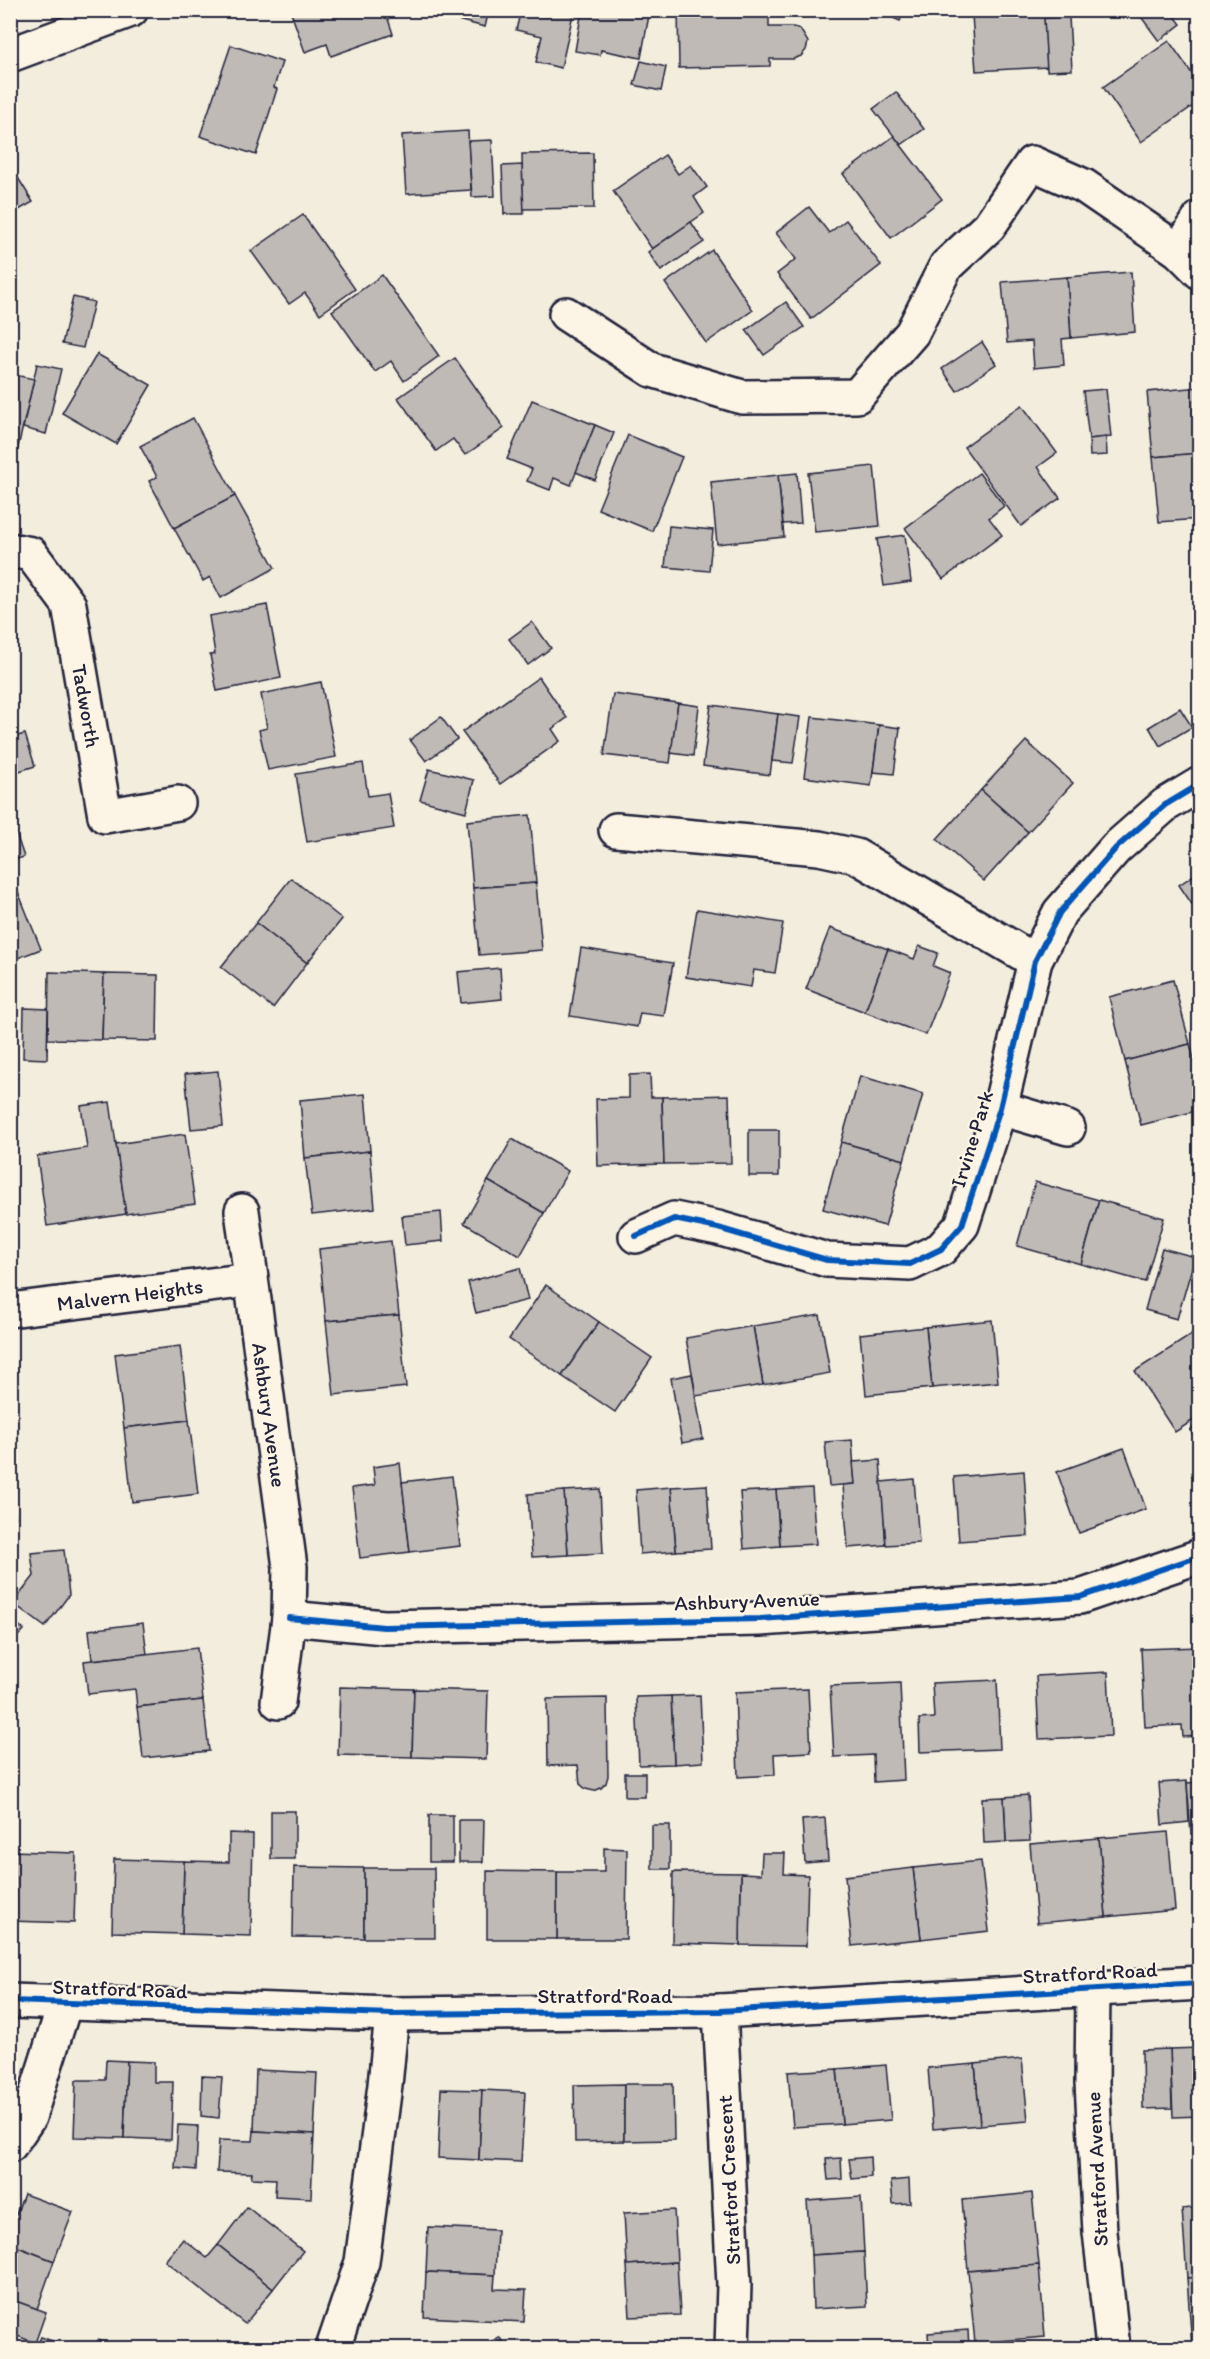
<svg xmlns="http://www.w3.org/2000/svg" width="1210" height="2359" font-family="Itim,sans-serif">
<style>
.building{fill:#bfbab6;stroke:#22223b;stroke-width:1.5}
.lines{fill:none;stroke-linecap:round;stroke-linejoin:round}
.minor-casing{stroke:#22223b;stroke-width:38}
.minor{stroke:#fcf5e5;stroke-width:33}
.cycleway-casing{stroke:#fcf5e5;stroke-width:10}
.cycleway{stroke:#0057b8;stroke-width:6}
.labels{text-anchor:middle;stroke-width:4.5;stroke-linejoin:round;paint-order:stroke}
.street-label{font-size:21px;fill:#22223b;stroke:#fcf5e5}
</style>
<rect width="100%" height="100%" fill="#f3edde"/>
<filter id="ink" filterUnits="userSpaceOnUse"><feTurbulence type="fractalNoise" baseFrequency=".0167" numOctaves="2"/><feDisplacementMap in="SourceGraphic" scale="12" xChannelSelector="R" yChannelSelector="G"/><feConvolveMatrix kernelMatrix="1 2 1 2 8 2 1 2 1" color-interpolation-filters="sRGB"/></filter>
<g filter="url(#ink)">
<!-- building -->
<g class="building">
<path d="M290 10H385L393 34 331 56 327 44 305 52Z"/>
<path d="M418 10H489L485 27Z"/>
<path d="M521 10H574L561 68 536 62 542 36 516 30Z"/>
<path d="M582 10H650L641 58 601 50 600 55 575 51Z"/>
<path d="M678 10H769V27H793L800 29 808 42 806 50 801 56 793 59H770V66L679 68Z"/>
<path d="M875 10H905L900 21Z"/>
<path d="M1044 10 1047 67 976 71 972 15Z"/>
<path d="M1136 10H1170L1181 24 1159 41Z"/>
<path d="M1069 17 1072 70 1047 71 1044 18Z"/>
<path d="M1169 41 1200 85V101L1141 142 1103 87Z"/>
<path d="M231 45 282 62 274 87 277 89 256 155 200 136Z"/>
<path d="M641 61 666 67 661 91 634 85Z"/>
<path d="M896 92 924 129 901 145 873 109Z"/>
<path d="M468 131 471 190 406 194 402 135Z"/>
<path d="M894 136 942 199 891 238 843 174Z"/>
<path d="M492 140 495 196 472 197 468 141Z"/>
<path d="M593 153 594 208 523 209 522 154Z"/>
<path d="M665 155 678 174 691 165 707 187 694 197 704 213 652 249 613 191Z"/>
<path d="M10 165 33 202 10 215Z"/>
<path d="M522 165 524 214H504L502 166Z"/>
<path d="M809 207 829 233 846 220 881 265 811 319 777 274 796 259 776 233Z"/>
<path d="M303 215 355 289 320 314 305 293 289 304 251 251Z"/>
<path d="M691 222 704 242 661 271 648 252Z"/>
<path d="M712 250 753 310 706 343 665 283Z"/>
<path d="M1131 272 1135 332 1071 338 1067 277Z"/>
<path d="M382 275 439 356 404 381 391 361 375 372 332 311Z"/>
<path d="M1067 277 1071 338 1062 339 1064 365 1034 368 1032 341 1007 343 1002 282Z"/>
<path d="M73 297 94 302 83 348 62 344Z"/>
<path d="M786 302 804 327 764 355 746 330Z"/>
<path d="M982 342 996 364 957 391 942 369Z"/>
<path d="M97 354 151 385 116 444 62 413Z"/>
<path d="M455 358 504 428 465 455 453 439 436 451 398 398Z"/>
<path d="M37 364 61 369 46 434 23 428Z"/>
<path d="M10 374 34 379 16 456 10 454Z"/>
<path d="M1200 387V453L1153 457 1147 392Z"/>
<path d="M1106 389 1111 437 1089 439 1083 391Z"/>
<path d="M532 400 595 425 571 485 554 478 550 490 527 481 532 469 507 459Z"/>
<path d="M1022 405 1057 453 1038 467 1060 498 1021 526 964 447Z"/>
<path d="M193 418 235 496 174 528 149 481 157 477 140 446Z"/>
<path d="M595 425 614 433 595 480 576 472Z"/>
<path d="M628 435 682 457 652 531 598 509Z"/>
<path d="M1106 437 1107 455 1090 456 1089 439Z"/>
<path d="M1200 453V519L1159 522 1153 457Z"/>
<path d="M874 466 880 526 815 532 808 473Z"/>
<path d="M797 473 801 523 783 524 778 475Z"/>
<path d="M979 473 1004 506 989 518 1002 535 943 579 905 528Z"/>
<path d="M778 475 784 537 717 544 711 482Z"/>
<path d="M235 496 275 568 221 598 210 577 203 581 174 528Z"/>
<path d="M669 526 713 530 709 571 665 567Z"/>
<path d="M905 535 911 582 884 586 877 539Z"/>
<path d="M267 605 281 678 217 691 210 655 215 654 209 616Z"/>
<path d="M532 622 551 648 528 665 509 639Z"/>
<path d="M539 677 567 718 552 729 560 741 500 784 462 732Z"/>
<path d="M321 682 336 757 268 770 259 730 267 728 261 694Z"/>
<path d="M613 694 678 703 670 763 604 755Z"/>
<path d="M678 703 699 706 693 756 671 753Z"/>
<path d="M711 705 778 714 770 775 703 766Z"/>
<path d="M1180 708 1192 727 1160 746 1149 727Z"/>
<path d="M778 714 800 717 793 763 772 761Z"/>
<path d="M441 717 457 739 426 761 410 740Z"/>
<path d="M812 717 879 725 871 786 804 777Z"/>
<path d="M879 725 900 728 894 774 873 772Z"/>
<path d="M25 734 35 766 10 774V738Z"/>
<path d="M1026 741 1073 783 1028 832 981 790Z"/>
<path d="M363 763 368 796 388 793 394 828 307 842 296 774Z"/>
<path d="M429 769 474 780 466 812 420 800Z"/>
<path d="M981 790 1028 832 984 881 937 839Z"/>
<path d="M530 815 536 883 473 888 467 821Z"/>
<path d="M10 816 24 857 10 861Z"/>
<path d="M1200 871V916L1179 885Z"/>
<path d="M291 878 342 919 307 963 256 923Z"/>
<path d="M536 883 542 950 479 955 473 888Z"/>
<path d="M15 884 41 949 10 961V886Z"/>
<path d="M697 909 783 923 775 973 754 970 751 987 686 977Z"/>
<path d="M256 923 307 963 273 1008 221 967Z"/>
<path d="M830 928 888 949 865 1012 806 989Z"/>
<path d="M919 946 938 953 933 966 950 973 926 1035 865 1012 888 949 914 959Z"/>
<path d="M581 948 673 963 664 1016 640 1013 637 1027 570 1016Z"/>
<path d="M500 968 502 999 461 1003 458 972Z"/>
<path d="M49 972 104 974 102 1040 48 1039Z"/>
<path d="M104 974 158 975 157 1041 102 1040Z"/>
<path d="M1173 980 1190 1044 1125 1061 1109 997Z"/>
<path d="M24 1008 48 1009 47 1059 23 1058Z"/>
<path d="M1190 1044 1200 1082V1110L1141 1125 1125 1061Z"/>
<path d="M218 1071 223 1126 191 1129 185 1074Z"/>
<path d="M650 1074 651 1097H662L664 1164 598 1166 596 1099 629 1098V1075Z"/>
<path d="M860 1076 923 1094 904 1160 841 1142Z"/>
<path d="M365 1094 370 1151 305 1158 300 1100Z"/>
<path d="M729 1095 731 1163 664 1164 662 1097Z"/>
<path d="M110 1102 126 1214 47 1226 37 1156 87 1148 81 1106Z"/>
<rect x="749" y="1130" width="30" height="46"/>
<path d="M185 1134 195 1204 126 1214 116 1144Z"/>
<path d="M512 1139 568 1171 544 1213 488 1181Z"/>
<path d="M841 1142 904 1160 885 1226 823 1209Z"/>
<path d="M370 1151 375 1208 312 1215 305 1158Z"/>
<path d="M488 1181 544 1213 520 1256 464 1223Z"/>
<path d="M1035 1182 1099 1200 1081 1264 1017 1246Z"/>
<path d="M1099 1200 1164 1218 1145 1282 1081 1264Z"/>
<path d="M441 1212 443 1241 405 1245 402 1216Z"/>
<path d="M391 1241 399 1315 326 1321 319 1249Z"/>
<path d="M1162 1248 1195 1257 1177 1319 1145 1310Z"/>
<path d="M520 1268 528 1300 476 1313 468 1282Z"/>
<path d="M546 1285 599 1322 562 1376 509 1339Z"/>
<path d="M399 1315 406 1387 334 1395 326 1321Z"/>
<path d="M820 1315 830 1373 763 1385 753 1326Z"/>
<path d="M992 1320 998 1382 932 1388 926 1327Z"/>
<path d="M599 1322 652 1358 615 1412 562 1376Z"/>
<path d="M753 1326 763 1385 696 1396 686 1338Z"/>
<path d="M926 1327 932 1388 866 1395 860 1334Z"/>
<path d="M1191 1335 1200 1348V1416L1175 1432 1135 1371Z"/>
<path d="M180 1346 189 1420 124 1428 115 1354Z"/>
<path d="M692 1374 703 1439 682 1443 671 1378Z"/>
<path d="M189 1420 198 1494 132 1502 124 1428Z"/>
<path d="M1200 1423V1446L1190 1430Z"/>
<path d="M852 1440 855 1484 829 1486 825 1442Z"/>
<path d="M1124 1448 1146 1509 1079 1533 1057 1472Z"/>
<path d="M880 1460 886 1545 848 1548 843 1485 855 1484 853 1462Z"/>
<path d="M400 1463 410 1552 360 1558 352 1488 375 1485 373 1467Z"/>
<path d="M1024 1471 1028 1536 959 1541 954 1477Z"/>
<path d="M452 1476 460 1546 410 1552 402 1482Z"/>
<path d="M10 1478 15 1518 10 1519Z"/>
<path d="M914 1479 919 1543 886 1545 881 1482Z"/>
<path d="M707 1485 711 1549 676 1551 671 1487Z"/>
<path d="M671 1487 676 1551 640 1554 636 1490Z"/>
<path d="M812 1488 816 1544 780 1546 776 1490Z"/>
<path d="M600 1489 603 1553 568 1555 564 1491Z"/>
<path d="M776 1490 780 1546 744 1549 740 1492Z"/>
<path d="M564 1491 568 1555 532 1557 528 1494Z"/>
<path d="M64 1550 69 1595 45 1627 13 1603 34 1576 31 1553Z"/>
<path d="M10 1617 24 1630 10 1644Z"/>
<path d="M143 1623 147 1654 92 1660 89 1630Z"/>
<path d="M1200 1647V1736L1183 1737 1182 1725 1145 1727 1141 1649Z"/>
<path d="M197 1648 203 1700 137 1707 135 1689 88 1694 84 1661Z"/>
<path d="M1108 1672 1111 1736 1039 1739 1036 1676Z"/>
<path d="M997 1680 1000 1749 920 1752 919 1719 934 1718 932 1683Z"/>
<path d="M900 1683 904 1780 874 1782 873 1755 834 1757 830 1686Z"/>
<path d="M340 1687 414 1689 412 1757 338 1755Z"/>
<path d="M414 1689 488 1691 486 1759 412 1757Z"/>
<path d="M808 1689 811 1752 774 1754 775 1775 738 1777 735 1692Z"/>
<path d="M700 1695 703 1762 674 1764 671 1696Z"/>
<path d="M671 1696 674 1764 639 1765 636 1697Z"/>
<path d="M607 1698 608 1776 606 1783 601 1788 594 1791 586 1789 580 1784 578 1765 548 1766 547 1699Z"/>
<path d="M203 1700 209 1751 143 1758 137 1707Z"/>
<rect x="625" y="1773" width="20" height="24"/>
<path d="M1187 1781 1189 1822 1162 1825 1159 1783Z"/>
<path d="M1200 1782V1833L1191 1834 1187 1783Z"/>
<path d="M1028 1795 1030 1841 1006 1842 1004 1797Z"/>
<path d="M1004 1797 1006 1842 984 1843 982 1798Z"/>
<rect x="271" y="1811" width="24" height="48"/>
<rect x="429" y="1815" width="24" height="47"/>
<path d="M825 1818 828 1861 805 1863 802 1820Z"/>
<path d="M459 1820H484L483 1862H459Z"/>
<rect x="652" y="1825" width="18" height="44"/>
<path d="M1168 1832 1175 1910 1106 1917 1099 1838Z"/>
<path d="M229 1833 253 1834 251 1936 182 1934 184 1861 229 1862Z"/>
<path d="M1099 1838 1106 1917 1037 1923 1030 1844Z"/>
<path d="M604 1848 627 1849 626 1939H557V1872H604Z"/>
<path d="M10 1851 76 1853 74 1923 10 1921Z"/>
<path d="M762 1853H785L784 1874 808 1875 806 1946 740 1945 741 1873 761 1874Z"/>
<path d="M114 1859 184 1861 182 1934 112 1932Z"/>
<path d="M981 1861 989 1931 921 1939 913 1868Z"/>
<path d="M294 1867 364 1868V1938L293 1937Z"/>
<path d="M364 1868H434L435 1938H364Z"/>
<path d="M913 1868 921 1939 852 1946 845 1876Z"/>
<path d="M487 1871 557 1872V1939H487Z"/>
<path d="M673 1872 741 1873 740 1945 672 1943Z"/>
<path d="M1200 2048V2116L1173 2117 1170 2049Z"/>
<path d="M1170 2049 1172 2108 1143 2109 1142 2050Z"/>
<path d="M1022 2059 1028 2121 980 2125 975 2064Z"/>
<path d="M106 2060 127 2061 124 2138 74 2137 76 2080H105Z"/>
<path d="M127 2061 154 2062V2082H173L171 2140 124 2138Z"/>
<path d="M975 2064 980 2125 933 2129 928 2068Z"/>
<path d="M886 2065 891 2120 842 2124 837 2069Z"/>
<path d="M837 2069 842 2124 793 2127 788 2072Z"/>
<path d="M256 2070 317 2073 314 2134 254 2131Z"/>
<path d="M202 2076 222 2077 219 2118 201 2116Z"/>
<path d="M624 2084V2141L575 2142 574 2085Z"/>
<path d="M624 2084H673L674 2140 624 2141Z"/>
<path d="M441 2089 482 2090 479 2160 438 2158Z"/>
<path d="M482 2090 525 2092 521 2162 479 2160Z"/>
<path d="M178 2125 198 2126 196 2170 175 2168Z"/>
<path d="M254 2131 314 2134 311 2198 275 2196 276 2179 251 2178 252 2173 217 2172 219 2140 253 2141Z"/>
<path d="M870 2157 871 2177 852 2179 849 2159Z"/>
<path d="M841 2158 842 2179 828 2180 826 2159Z"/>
<path d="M909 2179 910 2203 893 2204 891 2181Z"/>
<path d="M1032 2193 1039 2265 968 2271 962 2200Z"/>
<path d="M24 2194 73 2212 54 2261 10 2244V2230Z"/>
<path d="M861 2197 864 2252 811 2255 807 2201Z"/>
<path d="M247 2207 303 2251 273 2289 218 2245Z"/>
<path d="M1200 2207V2277L1187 2278 1182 2209Z"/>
<path d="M674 2210 677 2262 627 2265 624 2213Z"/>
<path d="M428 2227 497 2230 495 2275 426 2272Z"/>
<path d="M183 2239 207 2258 218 2245 273 2289 245 2324 165 2261Z"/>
<path d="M10 2244 54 2261 37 2309 10 2299Z"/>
<path d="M864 2252 867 2306 813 2309 811 2255Z"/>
<path d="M677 2262 680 2315 630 2317 627 2265Z"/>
<path d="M1039 2265 1045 2337 975 2343 968 2271Z"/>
<path d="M426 2272 495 2275 494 2289 526 2290 524 2322 424 2317Z"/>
<path d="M1200 2277V2346L1192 2347 1187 2278Z"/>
<path d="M10 2299 46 2312 35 2343 10 2333Z"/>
<path d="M968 2330 969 2348H929L928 2333Z"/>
<path d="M41 2337 72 2348H36Z"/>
<path d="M499 2337 508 2348H484Z"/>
<path d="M98 2340 111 2348H93Z"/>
<path d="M809 2342 870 2348H808Z"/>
</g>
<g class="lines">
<!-- minor casing -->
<g class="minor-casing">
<g id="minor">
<path d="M10 55 131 10"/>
<path d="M1179 251 1200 218"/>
<path d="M566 314 652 370 742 397 857 396 912 333 946 266 989 226 1032 163 1084 186 1179 251 1200 272"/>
<path d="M10 550 31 554 69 605 105 816 178 803"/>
<path d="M616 830 819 848 856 856 1035 961"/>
<path d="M1000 1108 1068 1128"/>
<path d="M242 1211 290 1567 289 1618 278 1702"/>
<path d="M636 1236 674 1219 718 1228 827 1260 910 1264 941 1249 962 1225 1000 1108 1035 961 1060 912 1116 848 1165 805 1200 784"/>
<path d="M10 1310 250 1280"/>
<path d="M289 1618 384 1627 760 1619 1080 1597 1200 1556"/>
<path d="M1093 1989 1092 2083 1100 2232 1113 2348"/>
<path d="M10 2001 392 2014 720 2011 1200 1983"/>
<path d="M720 2011 734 2285 732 2348"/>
<path d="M10 2145 29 2117 65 2003"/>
<path d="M333 2348 362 2262 385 2085 392 2014"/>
</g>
</g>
<!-- minor -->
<use href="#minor" class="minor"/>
<!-- cycleway casing -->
<g class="cycleway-casing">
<g id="cycleway">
<path d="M636 1236 674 1219 718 1228 827 1260 910 1264 941 1249 962 1225 1000 1108 1035 961 1060 912 1116 848 1165 805 1200 784"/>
<path d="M289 1618 384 1627 760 1619 1080 1597 1200 1556"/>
<path d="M10 2001 392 2014 720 2011 1200 1983"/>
</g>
</g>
<!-- cycleway -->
<use href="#cycleway" class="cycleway"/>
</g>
</g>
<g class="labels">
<!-- street labels -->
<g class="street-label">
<text transform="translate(86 706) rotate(80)" y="7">Tadworth</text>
<text transform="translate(972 1139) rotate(-73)" y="7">Irvine Park</text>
<text transform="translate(130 1295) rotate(-7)" y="7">Malvern Heights</text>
<text transform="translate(269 1415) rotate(82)" y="7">Ashbury Avenue</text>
<text transform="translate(747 1601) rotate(-2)" y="7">Ashbury Avenue</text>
<text transform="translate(1090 1973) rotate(-3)" y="7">Stratford Road</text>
<text transform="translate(120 1989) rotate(2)" y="7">Stratford Road</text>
<text x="605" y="2003">Stratford Road</text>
<text transform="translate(1097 2169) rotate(-93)" y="7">Stratford Avenue</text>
<text transform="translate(729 2180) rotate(-93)" y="7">Stratford Crescent</text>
</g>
</g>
<!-- margin -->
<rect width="1210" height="2359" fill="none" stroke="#fcf5e5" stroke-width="36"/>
<rect x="18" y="18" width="1174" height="2323" fill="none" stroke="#22223b" stroke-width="2" filter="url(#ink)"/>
</svg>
